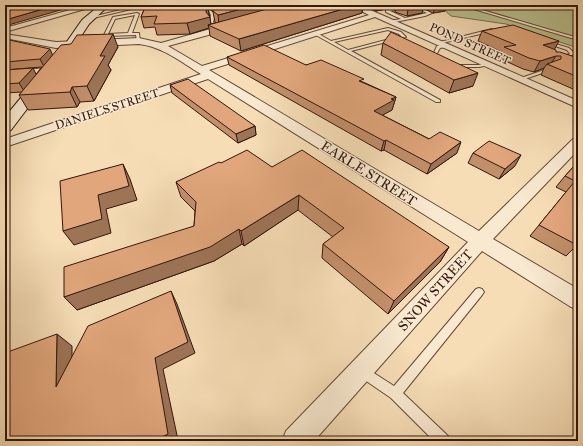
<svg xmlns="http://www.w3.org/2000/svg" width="583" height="446" font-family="'IM FELL Great Primer',serif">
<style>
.green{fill:#bac290;stroke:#766c4e}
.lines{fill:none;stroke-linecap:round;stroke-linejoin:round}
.lane-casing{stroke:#634836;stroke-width:2}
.street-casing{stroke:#634836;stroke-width:2}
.secondary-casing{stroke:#32160c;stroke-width:2}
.lane{fill:#f9e9d0;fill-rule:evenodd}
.street{fill:#f9e9d0;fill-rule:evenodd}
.secondary{fill:#f9e9d0;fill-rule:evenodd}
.wall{fill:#c28f6b;stroke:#32160c;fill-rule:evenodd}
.shaded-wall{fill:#9e7457;stroke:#32160c}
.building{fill:#e1a67c;stroke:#32160c}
.labels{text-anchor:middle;stroke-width:3;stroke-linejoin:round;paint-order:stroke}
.far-street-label{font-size:12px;fill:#32160c;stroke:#f9e9d0}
.street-label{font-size:14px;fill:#32160c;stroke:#f9e9d0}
</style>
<rect width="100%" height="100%" fill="#f6ddb6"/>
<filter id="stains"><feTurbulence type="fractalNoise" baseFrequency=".005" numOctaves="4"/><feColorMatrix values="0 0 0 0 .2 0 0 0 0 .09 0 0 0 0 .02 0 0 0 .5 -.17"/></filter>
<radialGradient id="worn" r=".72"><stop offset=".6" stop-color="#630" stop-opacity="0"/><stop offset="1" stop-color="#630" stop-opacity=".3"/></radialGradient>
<!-- green -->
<path class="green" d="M439 5H578V48L506 24 451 16Z"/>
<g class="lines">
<!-- lane casing -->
<g class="lane-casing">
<g id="lane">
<path d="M66 5 92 7 90 8Z"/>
<path d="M142 5H148L89 19 87 18Z"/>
<path d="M198 5 210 8 215 15 213 22 214 24 221 28V30L211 26 209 22 211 15 208 10 198 7Z"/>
<path d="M367 5H372L361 9 359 8Z"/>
<path d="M414 5 432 13 425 16 390 23V21L401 19 386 12V10ZM414 7 427 13 405 18 390 11Z"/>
<path d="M460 5H465L578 38V40Z"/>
<path d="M137 13 139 14 132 33H139L140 42 137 41 136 35 106 36 104 35 113 17ZM135 15 128 33 108 34 115 19Z"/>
<path d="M388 28 401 32 406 37 351 51 440 100V102H436L314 34 317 33 331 41ZM388 30 399 34 401 36 348 50 334 42Z"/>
<path d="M492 29 493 31 438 44 436 43Z"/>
<path d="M546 41 569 48 575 54 557 60V58L570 54 567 50 546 43Z"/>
<path d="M446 45V47L440 48 435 57 440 59V61L431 59 437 46Z"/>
<path d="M487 63H489V65L479 67H454L452 66 454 65H479Z"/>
<path d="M550 68 554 69 522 80 518 79Z"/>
<path d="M479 288 482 289 484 292 482 295 403 393 448 436 449 441H434L391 398 359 376 357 372 359 368 363 366 394 386 476 289Z"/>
</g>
</g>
<!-- street casing -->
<g class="street-casing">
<g id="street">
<path d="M88 5H99L5 32V28Z"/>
<path d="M350 5H359L578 101V108L375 17 209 70 479 231 573 139 578 138V150L493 239 578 289V309L571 307 482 251 314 441H282L286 431 468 242 208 79 5 147V139L201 74C181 62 163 47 139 44L56 48 5 38V34L56 42 139 38 161 43 228 24H234V28L168 46 202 66 369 15Z"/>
<path d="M50 68 53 69 55 71 53 73 5 77V71Z"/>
</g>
</g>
<!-- secondary casing -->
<g class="secondary-casing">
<path id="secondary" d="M100 5H109L89 24 74 47 11 130 5 132V117L66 43 82 20Z"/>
</g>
<!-- lane -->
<use href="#lane" class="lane"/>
<!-- street -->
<use href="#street" class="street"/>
<!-- secondary -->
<use href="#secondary" class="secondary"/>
</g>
<!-- wall -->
<g class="wall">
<path d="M146 5H363L362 13 241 51 210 36 209 28 190 34 157 35 155 27 144 28 141 17ZM208 8 213 12 215 22 216 23 211 24Z"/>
<path d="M369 5H447L445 11 433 13 423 8 422 13 407 16 395 12 396 7 376 11 369 8Z"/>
<path d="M482 31 554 50 556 52 578 58V88L573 89 541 75 544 68 534 72 523 69 499 58 502 52 478 41Z"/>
<path d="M5 39 53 55 118 47 108 65 111 70 94 101 80 102 77 107 28 110 19 95 22 92 5 93V70L36 74 42 67 5 70Z"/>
<path d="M383 43 473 86 449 93 381 55Z"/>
<path d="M227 57 306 65 363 82 396 97 392 110 382 115 457 153 427 174 384 150 381 151 229 65Z"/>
<path d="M170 85 255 126 256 135 238 143 172 93Z"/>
<path d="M473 153 515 166 499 179 468 163Z"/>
<path d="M221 163 272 167 449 247 440 262 388 314 322 258 323 244 333 237 298 210 244 246 242 244 214 261 77 310 64 297 194 226 195 211 181 197 176 182Z"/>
<path d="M575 165 577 245 566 256 530 236 566 192 556 187 565 176Z"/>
</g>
<!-- shaded-wall -->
<g class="shaded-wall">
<path d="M57 5H70L71 7 5 26V20Z"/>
<path d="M208 5 209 16V17H210L211 26 208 25 209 28 190 34 187 23 206 12Z"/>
<path d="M257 5H295L219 26 218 15Z"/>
<path d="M357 5H363L362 13 241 51 239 39Z"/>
<path d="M377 5H396V7L376 11Z"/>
<path d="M424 5 422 13 407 16 408 9Z"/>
<path d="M436 5H447L445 11 433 13Z"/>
<path d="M113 34 118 47 108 65 111 70 94 101 87 86 100 56Z"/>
<path d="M559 41 553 52 543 45Z"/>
<path d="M50 49 53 56 44 67 40 59Z"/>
<path d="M556 56 550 65 547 64 544 68 534 72 540 61Z"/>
<path d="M33 68 37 76 24 91 19 83Z"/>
<path d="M478 73 473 86 449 93 454 80Z"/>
<path d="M578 82V88L573 89Z"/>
<path d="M72 87 80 102 77 107 70 92Z"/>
<path d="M396 97 392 110 372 121 374 111 391 99Z"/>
<path d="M255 126 256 135 238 143 236 134Z"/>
<path d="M386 140 384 150 381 151 384 141Z"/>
<path d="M461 142 457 153 427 174 431 164Z"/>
<path d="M521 155 515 166 499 179 505 169Z"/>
<path d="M123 164 130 179 137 200 106 209 111 233 74 245 63 231 98 195Z"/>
<path d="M299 195 298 210 244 246 241 231Z"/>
<path d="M239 229 242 244 214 261 77 310 64 297Z"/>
<path d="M449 247 440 262 388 314 394 301Z"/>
<path d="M171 291 177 304 195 353 163 369 178 440 176 441H154L155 358Z"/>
<path d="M57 334 72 346V396L56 387Z"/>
</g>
<!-- building -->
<g class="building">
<path d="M5 5H57L5 20Z"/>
<path d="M146 5H207L206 12 210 17 187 23 154 24 157 16 141 17Z"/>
<path d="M214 5H257L218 15 213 11Z"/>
<path d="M282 5H357L239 39 208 25Z"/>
<path d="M398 5H424L408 9Z"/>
<path d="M513 25 559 41 543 45 556 50V52H560L578 58V77L547 64 561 59V56H556L540 61 529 58 504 47 516 45 482 31Z"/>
<path d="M391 32 478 73 454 80 383 43Z"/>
<path d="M113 34 100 56H105L87 86 72 87 70 92 19 95 61 45 71 44 77 35Z"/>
<path d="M5 39 50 49 40 59 5 62Z"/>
<path d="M264 45 306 65 321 60 364 79 359 81 396 97 391 99 394 100 374 111 429 139 440 132 461 142 431 164 386 140 384 141 227 57Z"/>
<path d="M33 68 19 83 5 84V70Z"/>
<path d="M188 79 255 126 236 134 170 85Z"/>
<path d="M489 141 521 155 505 169 473 153Z"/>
<path d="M247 150 272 167 302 150 449 247 394 301 323 244 344 228 299 195 241 231 239 229 210 247 64 297V267L194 226 196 202 176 182 219 162 221 163Z"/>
<path d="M578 163V244L577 245 539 225 575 181 565 176 575 165Z"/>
<path d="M123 164 129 186 98 195 102 219 63 231 60 181Z"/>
<path d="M171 291 188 342 155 358 168 434 154 441H5V353L57 334 56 387 88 326Z"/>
<path d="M369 437 372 441H365Z"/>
</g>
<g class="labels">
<!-- far-street labels -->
<g class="far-street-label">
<text transform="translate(470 44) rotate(24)" y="4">POND STREET</text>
<text transform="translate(107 109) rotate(-18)" y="4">DANIELS STREET</text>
</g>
<!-- street labels -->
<g class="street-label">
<text transform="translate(369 173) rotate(32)" y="5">EARLE STREET</text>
<text transform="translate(435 290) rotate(-48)" y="5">SNOW STREET</text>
</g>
</g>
<!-- margin -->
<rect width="583" height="446" fill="none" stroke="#f6ddb6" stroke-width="20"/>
<rect x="6" y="6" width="571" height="434" fill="none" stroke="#32160c" stroke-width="2"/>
<rect x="10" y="10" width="563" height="426" fill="none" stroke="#32160c"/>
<rect width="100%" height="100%" filter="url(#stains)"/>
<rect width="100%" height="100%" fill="url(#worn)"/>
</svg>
